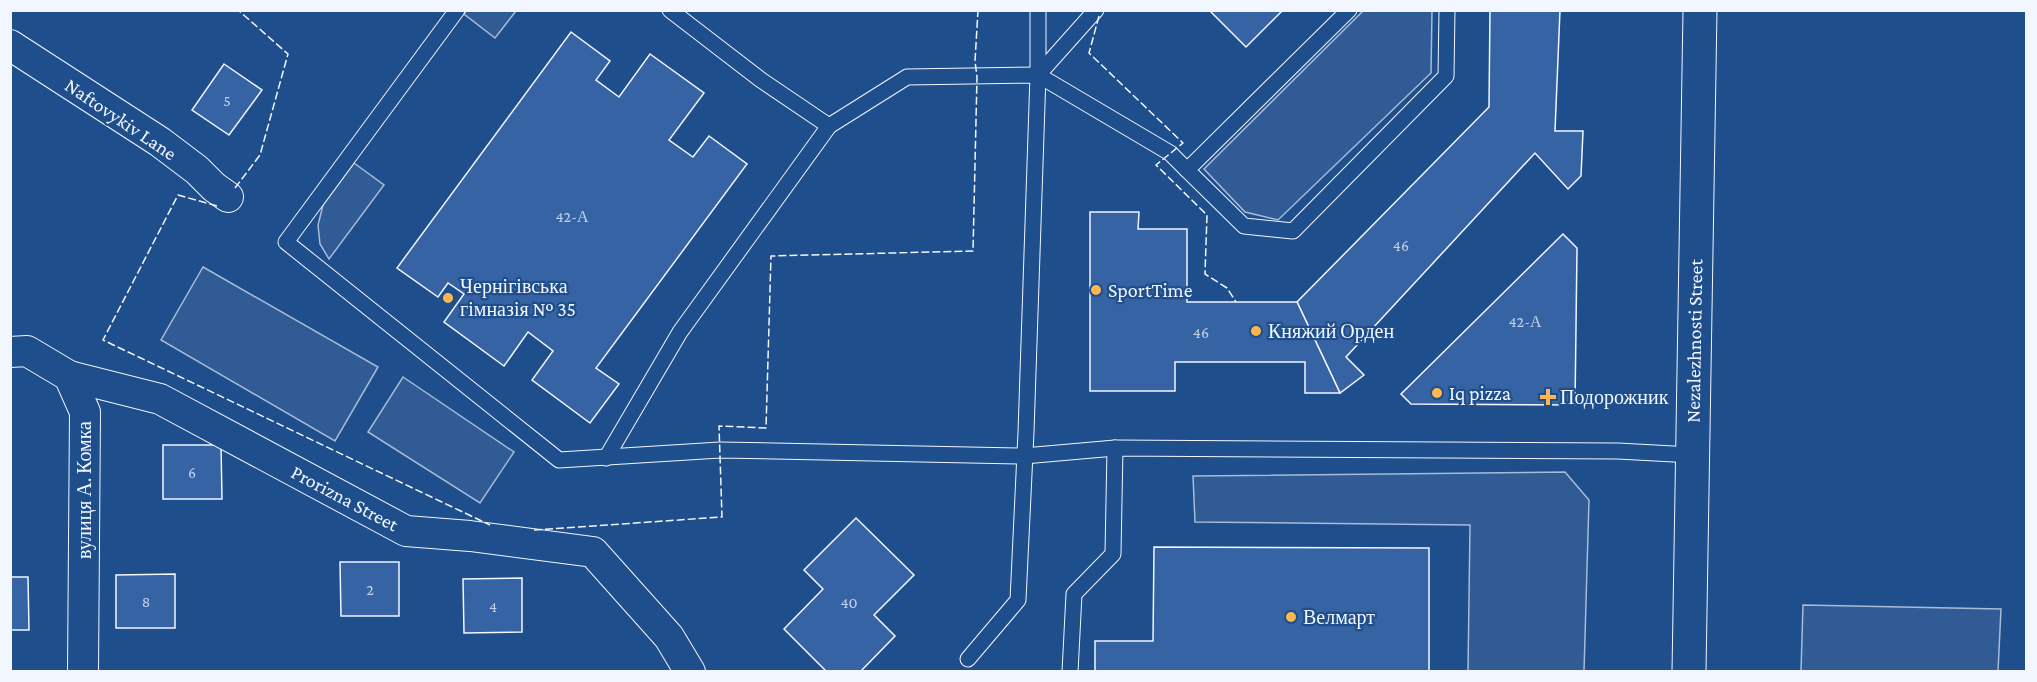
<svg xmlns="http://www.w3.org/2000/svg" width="2037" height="682" font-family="'Crimson Pro',serif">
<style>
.built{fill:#305b95;stroke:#a8bbd7;stroke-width:1.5}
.building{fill:#3563a3;stroke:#f2f6ff;stroke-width:1.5}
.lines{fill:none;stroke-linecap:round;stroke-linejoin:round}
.lane-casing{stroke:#f2f6ff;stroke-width:17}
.street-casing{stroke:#f2f6ff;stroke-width:32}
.secondary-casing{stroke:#f2f6ff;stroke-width:35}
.lane{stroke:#1f4e8c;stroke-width:15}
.street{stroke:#1f4e8c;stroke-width:30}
.secondary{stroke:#1f4e8c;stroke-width:33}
.fence{stroke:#f2f6ff;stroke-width:1.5;stroke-dasharray:8 3;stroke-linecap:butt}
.poi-dot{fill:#ffb74d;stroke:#1f4e8c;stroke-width:2}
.labels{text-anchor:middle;stroke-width:4.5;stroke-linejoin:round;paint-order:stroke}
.number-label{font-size:16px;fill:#c3d1e8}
.street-label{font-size:20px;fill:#f2f6ff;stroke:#1f4e8c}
.poi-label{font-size:20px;fill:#f2f6ff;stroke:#1f4e8c;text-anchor:start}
</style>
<rect width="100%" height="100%" fill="#1f4e8c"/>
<!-- built -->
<g class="built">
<path d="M466 11V10L516 11 495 38 464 14Z"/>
<path d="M1363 11H1432L1431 73 1278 220 1245 212 1204 169Z"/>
<path d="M354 163 384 185 329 259 320 244 318 225 323 205Z"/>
<path d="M203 267 378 367 335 441 161 340Z"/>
<path d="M403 377 514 452 480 503 368 432Z"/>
<path d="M1565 472 1589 500 1584 671H1468L1470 525 1195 522 1193 476Z"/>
<path d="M1803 605 2001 609 1998 671H1801Z"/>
</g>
<!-- building -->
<g class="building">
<path d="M1209 10H1283L1246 47Z"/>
<path d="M1490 10H1560L1555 131H1583L1581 176 1568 189 1535 153 1346 357 1364 375 1340 393 1297 302 1489 107Z"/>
<path d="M571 32 610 61 596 80 619 97 650 54 704 93 669 140 693 157 709 136 747 164 596 368 619 384 590 423 532 380 553 351 528 332 504 366 444 322 464 294 448 283 438 297 397 268Z"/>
<path d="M224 64 262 90 229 135 192 110Z"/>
<path d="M1090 212H1139L1138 229H1187V302H1297L1340 393H1305V362H1175V391H1090Z"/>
<path d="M1563 234 1577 248 1575 405 1411 404 1401 394Z"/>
<path d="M163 445H221L222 499H163Z"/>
<path d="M856 518 914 575 874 615 895 636 860 672H827L784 629 823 589 804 570Z"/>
<path d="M1154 547 1429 548V672H1095V641H1153Z"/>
<path d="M340 562H399V616H341Z"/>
<path d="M175 574V628H116V575Z"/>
<path d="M10 577H28L29 630H10Z"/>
<path d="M522 578V632L464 633 463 579Z"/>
</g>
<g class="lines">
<!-- lane casing -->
<g class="lane-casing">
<g id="lane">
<path d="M457 10 286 242 559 460 720 450 1024 456 1115 448 1618 451 1692 455"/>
<path d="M670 10 761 80 829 126 907 77 1038 75 1170 153 1187 170"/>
<path d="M1349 10 1187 170 1244 226 1293 231 1446 76 1447 10"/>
<path d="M1038 75 1096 10"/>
<path d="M606 458 680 332 829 126"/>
<path d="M968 659 1018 600 1026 432 1038 75V10"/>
<path d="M1070 672 1074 594 1113 554 1115 448"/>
</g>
</g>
<!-- street casing -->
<g class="street-casing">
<g id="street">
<path d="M10 45 160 142 197 170 214 187 228 197"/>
<path d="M10 352 27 351 69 376 85 412 83 672"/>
<path d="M69 376 160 399 406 531 470 536 593 552 669 637 690 672"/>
</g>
</g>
<!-- secondary casing -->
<g class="secondary-casing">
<path id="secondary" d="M1689 672 1700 10"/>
</g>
<!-- lane -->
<use href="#lane" class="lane"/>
<!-- street -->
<use href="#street" class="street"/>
<!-- secondary -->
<use href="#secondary" class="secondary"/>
<!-- fence -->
<g class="fence">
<path d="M1099 16 1089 53 1183 143 1156 165 1207 215 1205 274 1227 288 1236 302"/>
<path d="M235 188 260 155 288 54 238 10"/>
<path d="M217 206 178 195 103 340 490 525"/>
<path d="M534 530 722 517 719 426 766 428 771 256 973 251 977 77 975 61 978 10"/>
</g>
</g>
<!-- markers -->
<g class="poi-dot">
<circle cx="1096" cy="290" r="6"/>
<circle cx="448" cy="298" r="6"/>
<circle cx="1256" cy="331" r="6"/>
<circle cx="1437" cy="393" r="6"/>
<path d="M1545 388h6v6h6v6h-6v6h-6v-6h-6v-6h6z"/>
<circle cx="1291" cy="617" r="6"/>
</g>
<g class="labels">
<!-- number labels -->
<g class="number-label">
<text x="227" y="106">5</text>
<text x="572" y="222">42-А</text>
<text x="1401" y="251">46</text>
<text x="1525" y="327">42-А</text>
<text x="1201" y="338">46</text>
<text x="192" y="478">6</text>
<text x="370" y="595">2</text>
<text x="146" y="607">8</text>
<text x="849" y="608">40</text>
<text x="493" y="612">4</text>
</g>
<!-- street labels -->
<g class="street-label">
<text transform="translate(121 119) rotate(34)" y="7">Naftovykiv Lane</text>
<text transform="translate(1694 341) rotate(-89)" y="7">Nezalezhnosti Street</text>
<text transform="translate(84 490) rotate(-90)" y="7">вулиця А. Комка</text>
<text transform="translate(345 498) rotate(28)" y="7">Prorizna Street</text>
</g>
<!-- poi labels -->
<g class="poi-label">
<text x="460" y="293">Чернігівська<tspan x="460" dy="23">гімназія № 35</tspan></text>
<text x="1108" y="297">SportTime</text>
<text x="1268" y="338">Княжий Орден</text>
<text x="1449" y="400">Iq pizza</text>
<text x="1560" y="404">Подорожник</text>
<text x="1303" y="624">Велмарт</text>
</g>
</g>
<!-- border -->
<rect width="2037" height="682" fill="none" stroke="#f2f6ff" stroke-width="24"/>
</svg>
